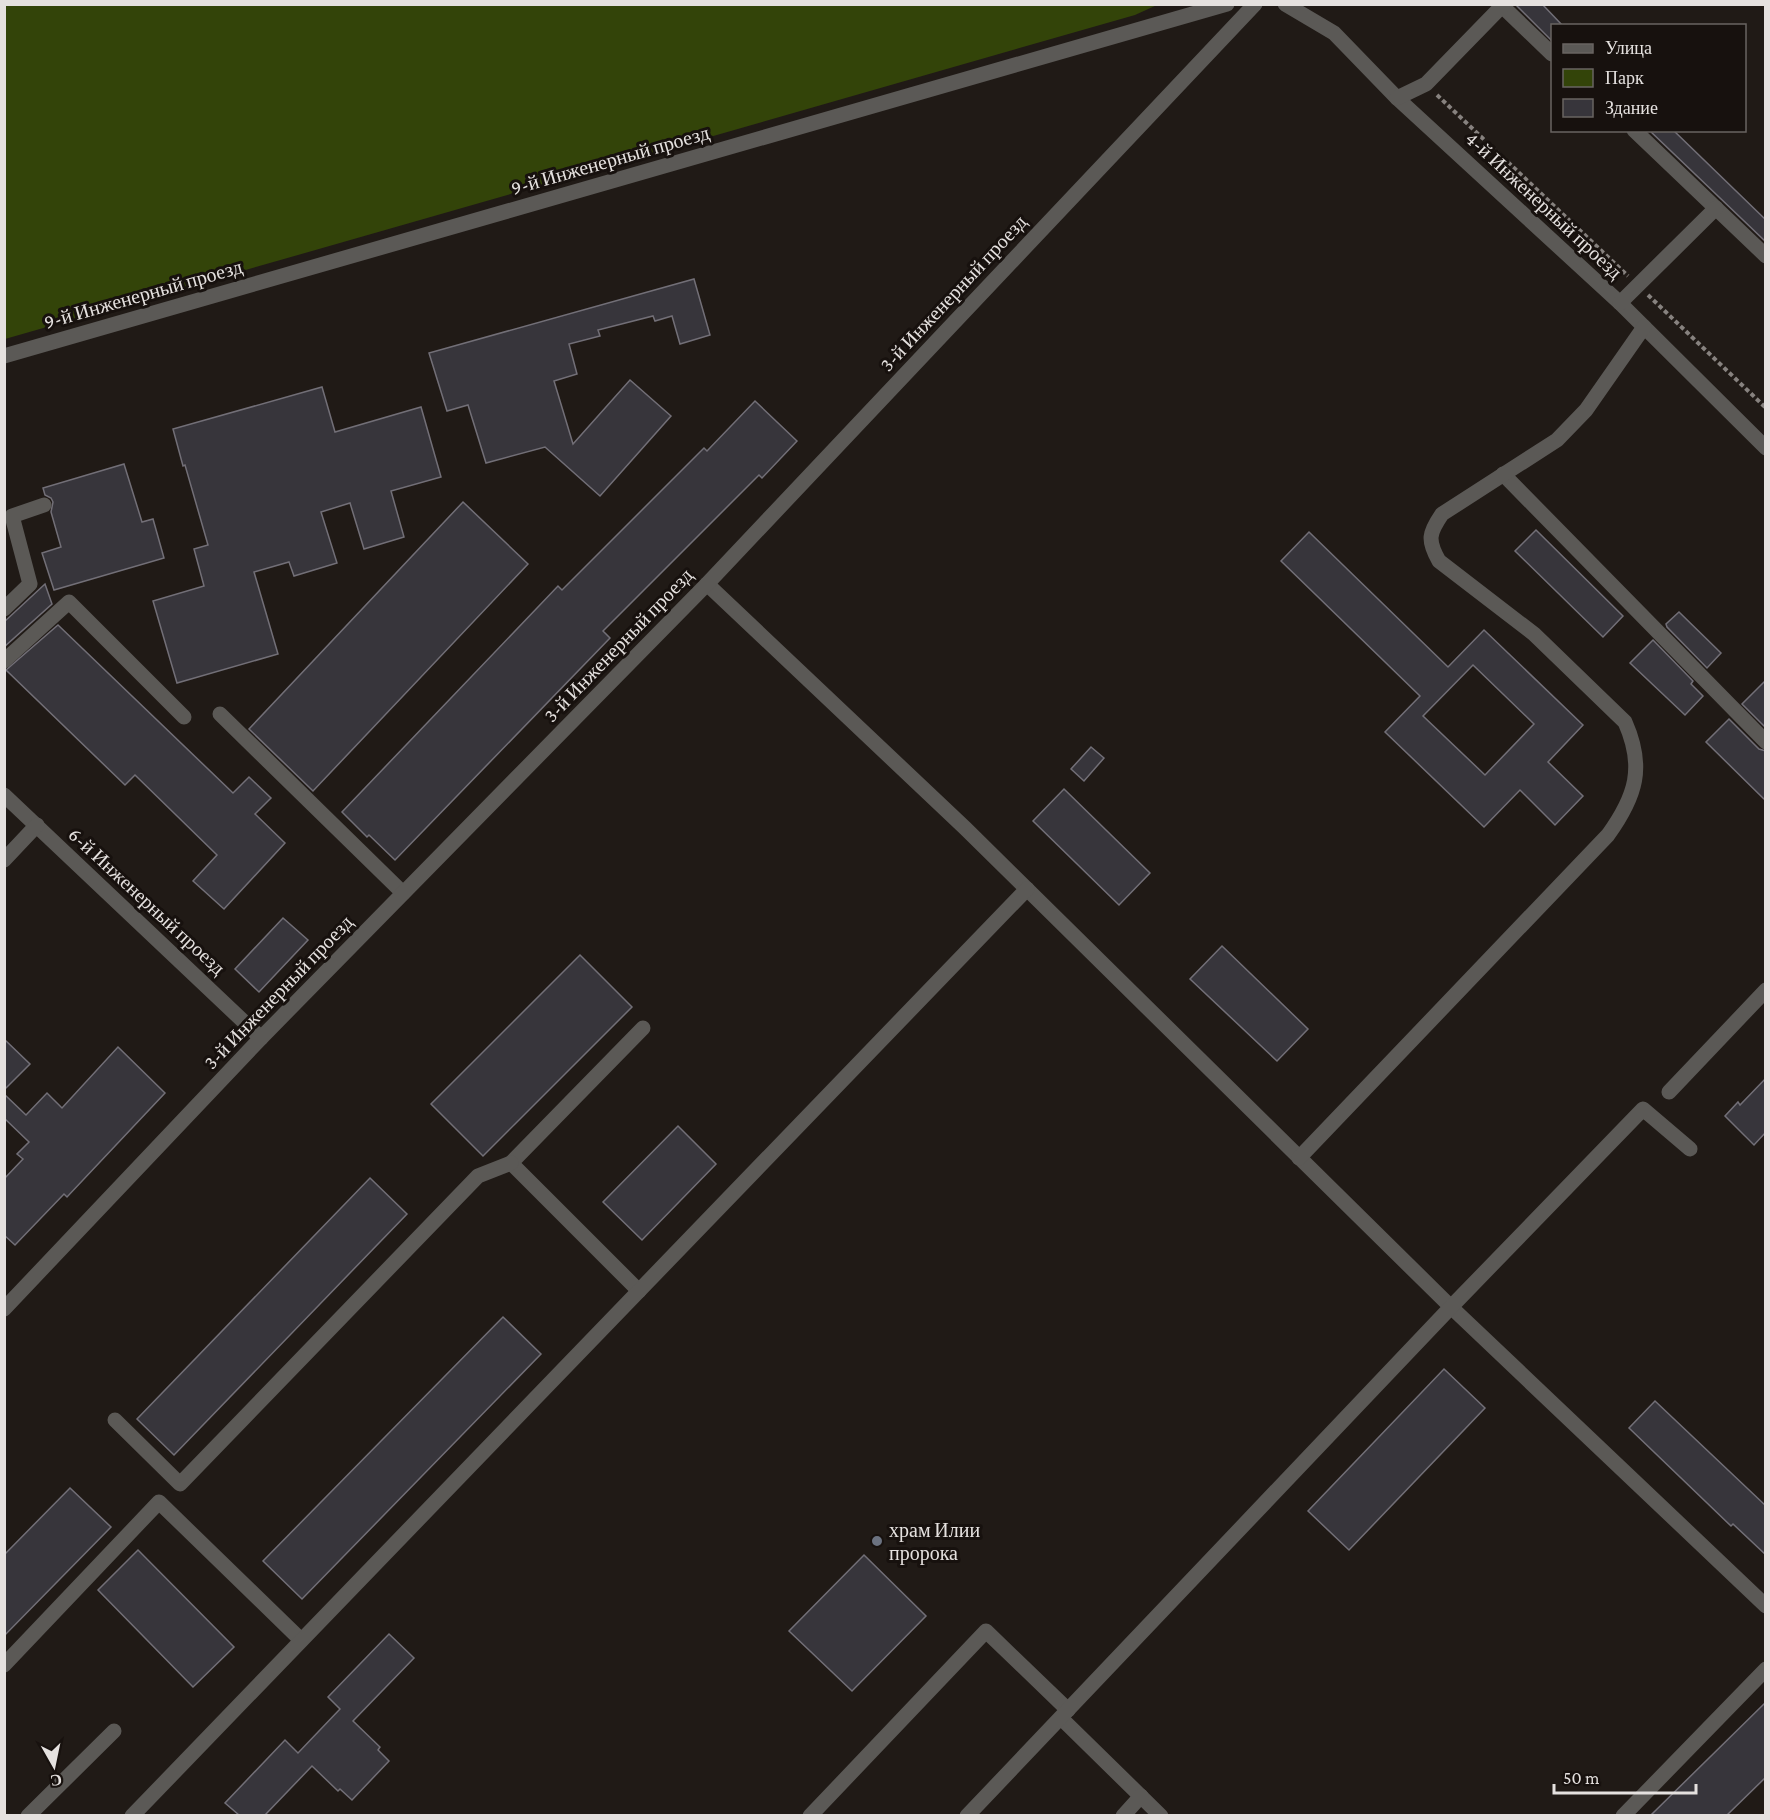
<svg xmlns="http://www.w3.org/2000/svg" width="1770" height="1820" font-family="'Crimson Pro',serif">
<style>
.green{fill:#334409}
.building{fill:#37353b;stroke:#726f77;stroke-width:1.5;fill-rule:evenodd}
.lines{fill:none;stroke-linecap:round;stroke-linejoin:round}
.path{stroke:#87827f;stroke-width:4;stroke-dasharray:4.5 3;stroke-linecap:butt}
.minor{stroke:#5b5956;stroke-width:15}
.worship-dot{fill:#6b7280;stroke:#17110e;stroke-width:2}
.labels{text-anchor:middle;stroke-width:6;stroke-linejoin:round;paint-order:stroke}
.street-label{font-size:20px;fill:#e5e1df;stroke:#17110e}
.poi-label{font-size:20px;fill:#e5e1df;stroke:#17110e;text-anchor:start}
</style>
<rect width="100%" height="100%" fill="#201a16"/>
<!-- green -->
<path class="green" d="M5 4H1157V5L1135 15 5 339Z"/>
<!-- building -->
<g class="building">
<path d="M1515 4H1542L1563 26H1552V41Z"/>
<path d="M1649 130H1673L1766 220V242Z"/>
<path d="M694 279 710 335 680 344 672 316 655 321 653 316 598 330 600 336 569 344 577 374 554 381 573 444 630 380 671 416 600 496 545 447 486 463 468 405 447 411 429 353Z"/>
<path d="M322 387 335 432 421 407 441 477 391 491 404 537 364 549 350 503 321 512 337 563 294 576 289 562 254 572 278 654 177 683 153 601 204 586 194 549 208 545 185 465 183 466 173 429Z"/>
<path d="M755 401 797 441 762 478 759 475 603 631 610 638 395 860 369 835 367 837 342 812 558 586 562 590 704 448 707 451Z"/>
<path d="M124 464 142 522 153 519 164 558 54 590 42 553 61 547 51 512 53 502 51 498 45 495 43 488Z"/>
<path d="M463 502 528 564 313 791 249 729Z"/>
<path d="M1536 530 1623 616 1603 637 1515 551Z"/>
<path d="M1309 532 1448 667 1484 630 1583 725 1548 762 1583 796 1555 825 1520 790 1484 827 1385 732 1420 696 1281 561ZM1473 665 1534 724 1485 775 1423 716Z"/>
<path d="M45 584 52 604 4 647V622Z"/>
<path d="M1679 612 1721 653 1707 668 1667 627 1666 624Z"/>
<path d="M58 625 233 793 249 777 271 798 255 814 285 843 224 909 193 881 217 855 135 775 125 785 6 670Z"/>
<path d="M1653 640 1693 681 1691 684 1703 696 1685 715 1630 663Z"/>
<path d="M1766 680V728L1742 704Z"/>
<path d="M1729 719 1759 749 1766 751V801L1706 742Z"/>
<path d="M1091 747 1104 758 1084 781 1071 769Z"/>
<path d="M1064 789 1150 873 1119 905 1033 821Z"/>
<path d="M283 918 308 940 259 992 235 969Z"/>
<path d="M1222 946 1308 1029 1277 1061 1190 979Z"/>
<path d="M580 955 632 1007 483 1156 431 1104Z"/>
<path d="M4 1039 30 1064 4 1090Z"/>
<path d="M118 1047 165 1093 67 1197 64 1194 15 1245 4 1235V1179L23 1159 17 1154 29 1142 4 1118V1094L26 1115 47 1093 62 1108Z"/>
<path d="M1766 1078V1132L1754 1145 1725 1116 1738 1102 1740 1105Z"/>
<path d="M678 1126 716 1164 642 1240 603 1202Z"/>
<path d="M370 1178 407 1214 174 1455 137 1419Z"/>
<path d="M503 1317 541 1354 302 1599 263 1561Z"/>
<path d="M1444 1369 1485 1408 1349 1550 1308 1511Z"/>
<path d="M1655 1401 1766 1506V1555L1733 1524 1731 1526 1629 1428Z"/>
<path d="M70 1488 111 1527 4 1636V1555Z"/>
<path d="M138 1550 234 1647 193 1687 98 1590Z"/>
<path d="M864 1555 926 1616 852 1691 789 1631Z"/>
<path d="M389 1634 414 1658 353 1721 380 1747 378 1750 389 1761 352 1800 340 1789 338 1791 312 1766 265 1815H239L225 1803 285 1740 298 1753 340 1709 328 1697Z"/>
<path d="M1766 1702V1777L1727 1815H1651Z"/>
</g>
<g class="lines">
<!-- path -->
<g class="path">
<path d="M1437 95 1628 276"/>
<path d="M1648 295 1766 408"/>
</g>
<!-- minor -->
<g class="minor">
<path d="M1285 4 1334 33 1397 98 1620 303 1766 448"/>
<path d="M1500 4 1552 54"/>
<path d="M1397 98 1426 84 1502 6"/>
<path d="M1634 130 1766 256"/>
<path d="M1620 303 1716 208"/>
<path d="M4 356 1227 4"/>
<path d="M1503 474 1766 742"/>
<path d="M707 584 965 828 1451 1307 1766 1606"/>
<path d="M4 609 30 584 12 516 44 505"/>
<path d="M4 661 69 602 184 717"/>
<path d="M220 714 403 893"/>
<path d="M4 795 261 1038"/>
<path d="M4 860 37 825"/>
<path d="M1669 1092 1766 990"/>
<path d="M1299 1158 1608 835C1636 796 1645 767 1625 722L1534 634 1439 561C1427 540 1429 533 1442 514L1557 440 1586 410 1644 327"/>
<path d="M639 1291 511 1163 643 1028"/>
<path d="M4 1309 261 1038 707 584 1255 4"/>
<path d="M115 1420 180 1484 478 1176 511 1163"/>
<path d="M4 1665 159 1502 301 1640"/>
<path d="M1061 1718 1161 1816"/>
<path d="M28 1816 114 1731"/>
<path d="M132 1816 1027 889"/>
<path d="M810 1816 986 1631 1068 1710"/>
<path d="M967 1816 1451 1307 1643 1109 1690 1149"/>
<path d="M1123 1816 1141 1796"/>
<path d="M1623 1816 1766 1669"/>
</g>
</g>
<!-- markers -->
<circle class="worship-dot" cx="877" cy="1541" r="6"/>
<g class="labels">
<!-- street labels -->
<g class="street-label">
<text transform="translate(610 160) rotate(-16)" y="7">9-й Инженерный проезд</text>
<text transform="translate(1544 205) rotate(43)" y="7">4-й Инженерный проезд</text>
<text transform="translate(953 293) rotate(-47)" y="7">3-й Инженерный проезд</text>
<text transform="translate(143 294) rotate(-16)" y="7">9-й Инженерный проезд</text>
<text transform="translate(618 645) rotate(-46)" y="7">3-й Инженерный проезд</text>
<text transform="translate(147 901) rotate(43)" y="7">6-й Инженерный проезд</text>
<text transform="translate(278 992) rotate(-46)" y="7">3-й Инженерный проезд</text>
</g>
<!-- poi labels -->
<g class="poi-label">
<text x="889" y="1537">храм Илии<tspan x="889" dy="23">пророка</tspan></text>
</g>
</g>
<!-- border -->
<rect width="1770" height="1820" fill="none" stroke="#e5e1df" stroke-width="12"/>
<!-- legend -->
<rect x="1551" y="24" width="195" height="108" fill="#17110e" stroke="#696462" stroke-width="1.5"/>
<rect x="1563" y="44" width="30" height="9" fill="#5b5956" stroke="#696462" stroke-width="1.5"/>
<text x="1605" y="54" font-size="18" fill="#e5e1df">Улица</text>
<rect x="1563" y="69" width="30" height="18" fill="#334409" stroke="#696462" stroke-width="1.5"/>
<text x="1605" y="84" font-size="18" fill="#e5e1df">Парк</text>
<rect x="1563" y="99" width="30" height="18" fill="#37353b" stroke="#696462" stroke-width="1.5"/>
<text x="1605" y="114" font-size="18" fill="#e5e1df">Здание</text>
<!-- north arrow -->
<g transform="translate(54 1766) rotate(171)" stroke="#17110e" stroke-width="4.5" paint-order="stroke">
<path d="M0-4.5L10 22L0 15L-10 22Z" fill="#e5e1df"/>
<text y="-9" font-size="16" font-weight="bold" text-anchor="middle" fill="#e5e1df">С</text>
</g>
<!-- scale -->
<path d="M1554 1784v9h142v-9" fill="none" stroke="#e5e1df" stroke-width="3"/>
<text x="1563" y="1784" font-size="18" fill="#e5e1df" stroke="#17110e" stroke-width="4.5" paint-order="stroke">50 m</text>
</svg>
